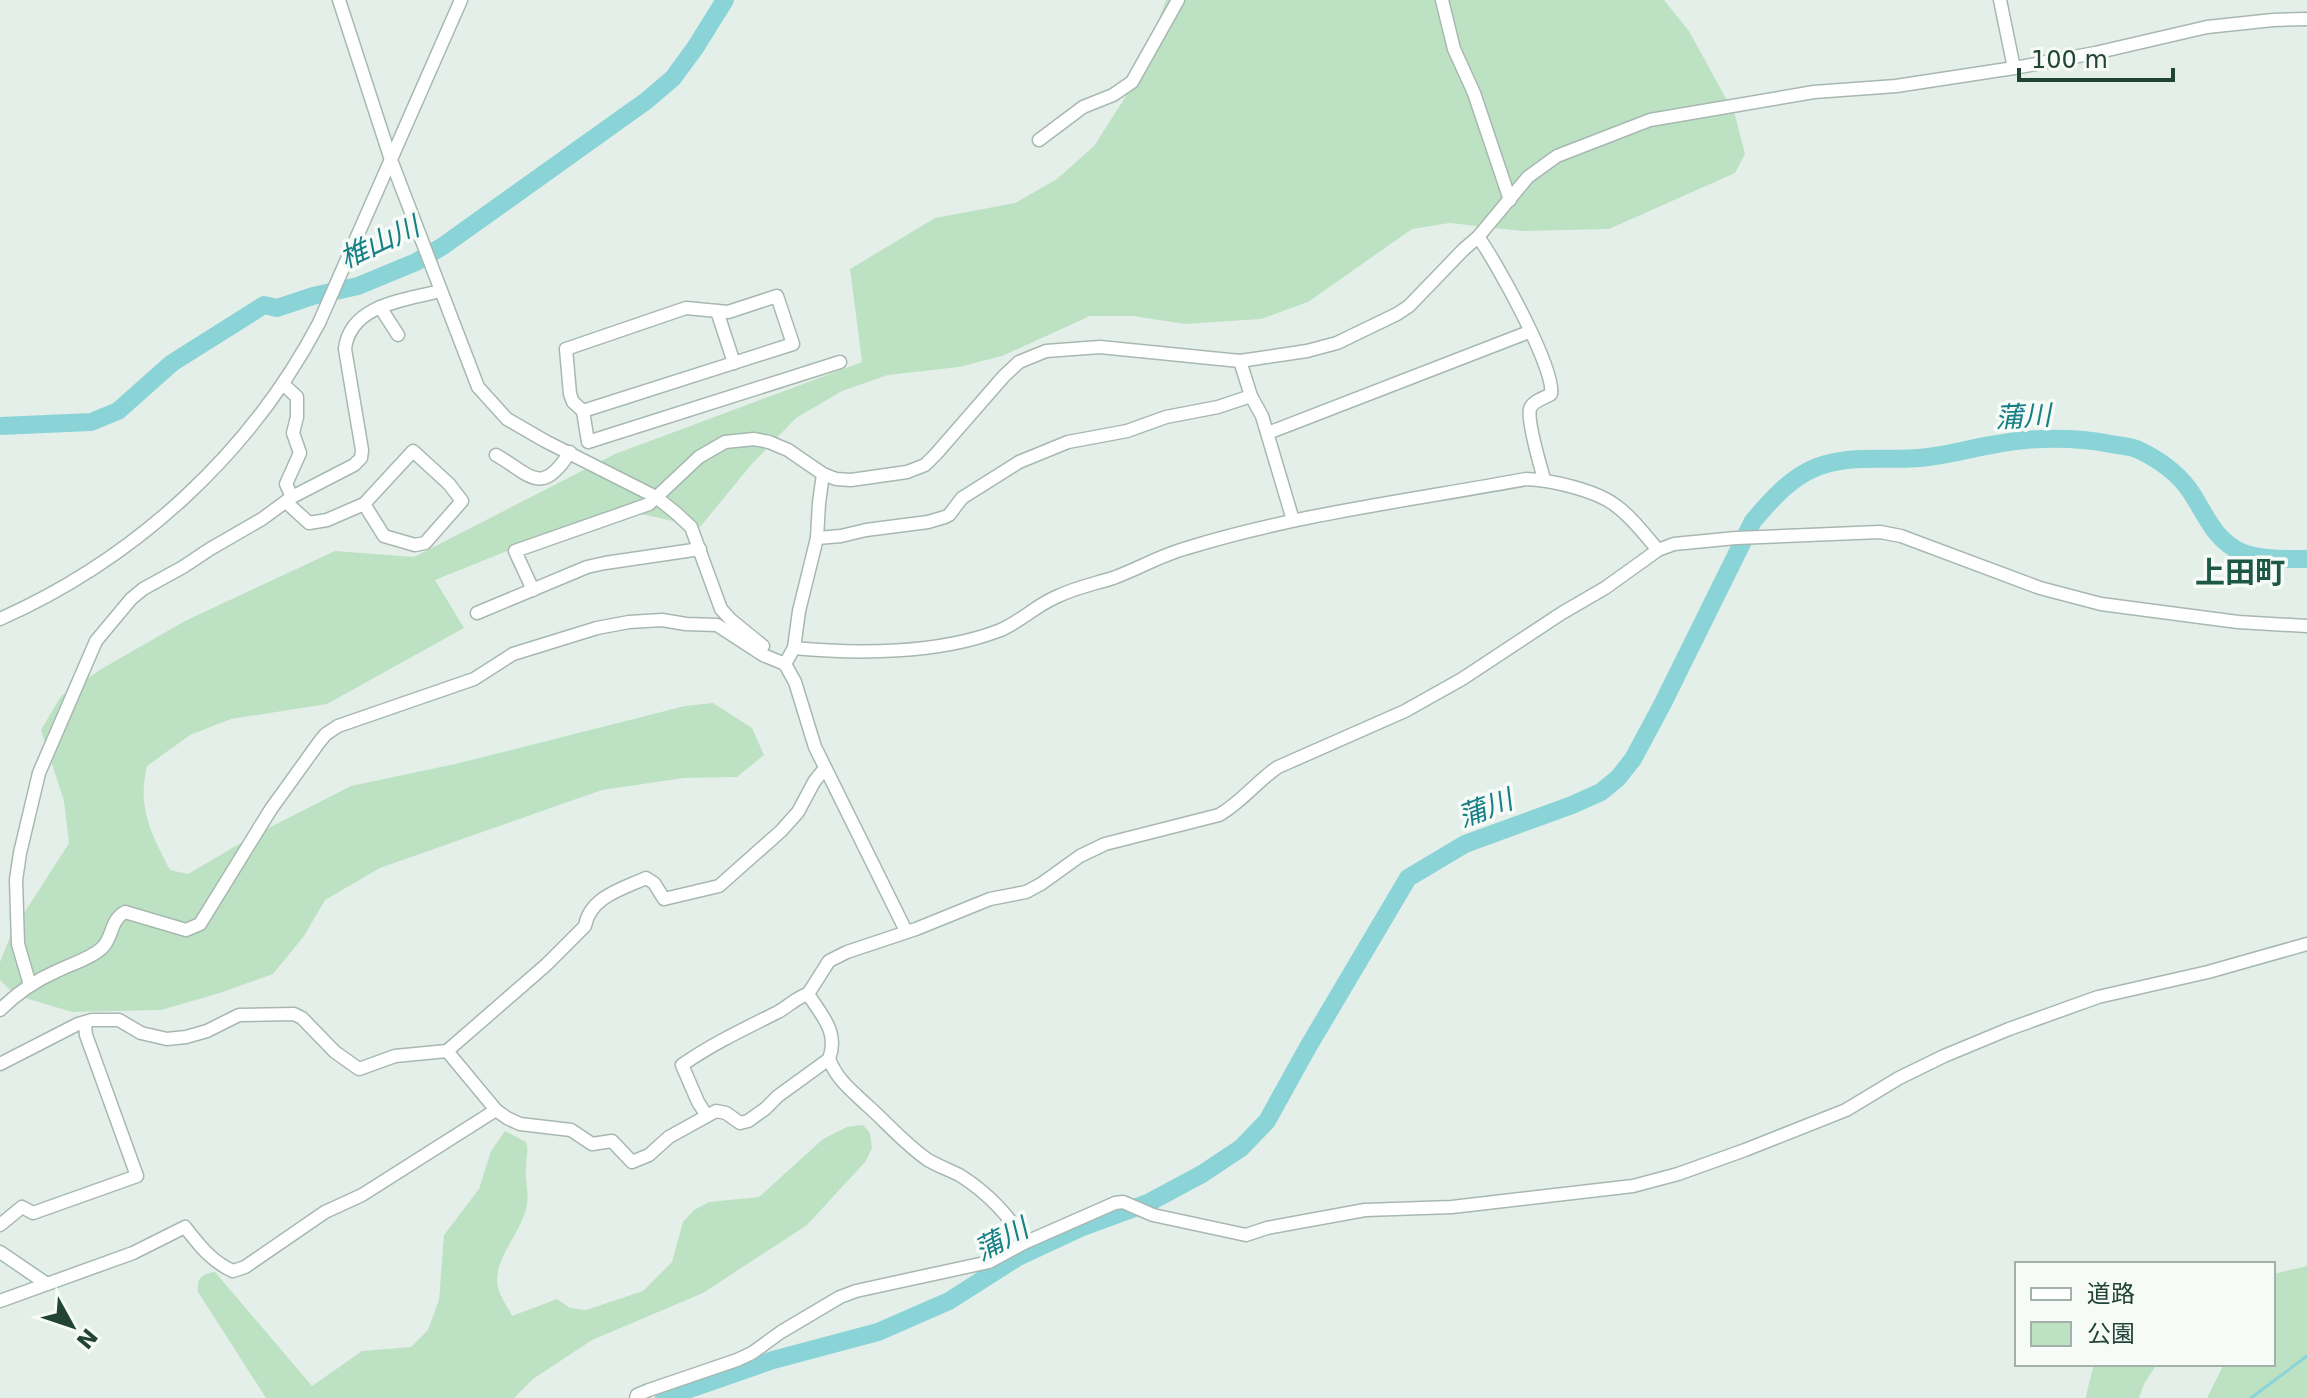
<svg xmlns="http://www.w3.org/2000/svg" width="2307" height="1398" font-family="'DejaVu Sans','Noto Sans JP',sans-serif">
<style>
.green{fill:#bde2c3}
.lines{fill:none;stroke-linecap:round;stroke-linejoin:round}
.stream{stroke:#8ad4d8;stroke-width:3}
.river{stroke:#8ad4d8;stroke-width:18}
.minor-casing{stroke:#a7b8b1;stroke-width:15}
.minor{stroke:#fff;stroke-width:12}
.labels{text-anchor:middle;stroke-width:7;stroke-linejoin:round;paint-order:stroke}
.water-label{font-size:28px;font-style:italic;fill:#167f86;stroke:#f7fbf8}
.quarter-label{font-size:30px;font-weight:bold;fill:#1c5843;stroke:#f7fbf8}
</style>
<rect width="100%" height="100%" fill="#e5efea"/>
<!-- green -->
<g class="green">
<path d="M1166 0H1664L1689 31 1735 115 1745 154 1735 173 1609 229 1522 231 1450 223 1412 229 1308 302 1261 319 1185 324 1133 316H1090L1002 356 959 367 888 375 842 391 796 418 751 465 700 527 614 508 435 580 464 628 327 704 231 719 190 735 147 766C137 808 151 833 170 870L188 874 251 837 351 786 455 764 685 706 713 703 752 728 764 755 737 777 684 778 602 790 380 868 325 900 304 936 273 974 220 993 161 1010 72 1012 15 995 0 980V962L12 932 69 843 64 801 41 730 61 696 103 668 185 621 335 551 414 557 615 454 862 362 850 269 935 218 1015 203 1057 179 1094 146 1135 82Z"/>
<path d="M863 1125 870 1133 872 1148 866 1161 807 1225 703 1293 592 1340 533 1379 514 1398H266L198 1292C196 1279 202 1273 215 1272L312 1386 362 1351 411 1347 428 1330 439 1300 444 1235 479 1189 491 1151 505 1131 526 1142C529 1151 526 1157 526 1167 525 1179 529 1193 527 1205 522 1233 492 1259 498 1287 500 1297 508 1307 512 1316L557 1299 570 1308 586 1310 643 1291 672 1262 683 1222 694 1210 709 1202 759 1197 823 1139 847 1127Z"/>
<path d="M2307 1266V1398H2207L2224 1364H2273V1274Z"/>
<path d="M2094 1364H2157L2144 1384 2139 1398H2086L2087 1391Z"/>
</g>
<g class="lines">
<!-- stream -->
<path class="stream" d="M2251 1398 2307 1356"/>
<!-- river -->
<g class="river">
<path d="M0 426 91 422 118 411 172 363 264 305 277 308 313 296 358 286 416 262 443 246 646 101 673 78 695 48 725 0"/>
<path d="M664 1398 773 1360 878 1332 949 1301 1018 1257 1080 1228 1148 1203 1202 1174 1241 1148 1267 1121 1308 1047 1408 878 1465 844 1572 805 1601 792 1618 778 1633 759 1662 705 1753 521C1771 500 1791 477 1817 467 1854 454 1882 461 1919 458 1945 456 1971 448 1997 444 2033 437 2075 437 2111 444 2121 446 2132 446 2141 451 2159 460 2176 472 2188 488 2205 511 2212 539 2241 552 2261 560 2286 559 2307 559"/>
</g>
<!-- minor casing -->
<g class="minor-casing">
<g id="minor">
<path d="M339 0 391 160 478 387 507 419 545 441 656 497 676 513 691 527 721 609 731 620 763 646"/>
<path d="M1442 0 1454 49 1474 93 1510 200"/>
<path d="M2000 0 2014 68"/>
<path d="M1039 140 1083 107 1113 95 1132 82 1178 0"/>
<path d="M1478 237C1495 259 1556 370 1551 394 1545 398 1532 401 1530 409 1527 421 1540 465 1544 479"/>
<path d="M380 307 398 335"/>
<path d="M717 311 734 363"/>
<path d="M1240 361 1251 396 1262 416 1293 520"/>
<path d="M283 384 297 397V417L293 433 300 453 286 484 292 497"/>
<path d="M583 411 793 344 777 296 728 312 686 308 566 349 570 394 573 402 583 411 588 442 840 362"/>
<path d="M1268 433 1529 332"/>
<path d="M496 455C530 474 541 498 570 452"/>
<path d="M823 474 819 503 817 538 799 611 794 648 785 664 795 682 815 747 906 931"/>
<path d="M286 502 309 523 327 520 364 504 413 451 449 484 462 501 425 543 415 545 384 536 364 504"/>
<path d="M817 538 841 536 866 530 928 522 945 517 949 515 962 498 1019 462 1068 442 1127 431 1166 417 1218 407 1251 396"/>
<path d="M533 590 515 551 649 504 699 457 725 442 754 439 769 442 788 450 823 474 836 479 851 480 907 472 925 465 936 454 1004 376 1019 362 1046 351 1100 347 1240 361 1307 351 1337 343 1397 314 1409 306 1463 250 1478 237 1528 177 1557 156 1650 120 1814 92 1896 86 2014 68 2095 53 2207 27 2273 20 2307 19"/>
<path d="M477 613 587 567 605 563 700 549"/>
<path d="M0 619C135 559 250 454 319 323L461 0"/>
<path d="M794 648C857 654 938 654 998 631 1019 623 1035 606 1056 597 1074 588 1094 584 1113 578 1138 569 1161 555 1187 548 1297 514 1413 500 1526 479 1551 480 1595 490 1615 505 1632 517 1645 535 1658 550"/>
<path d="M30 985 18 944 16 880 20 853 39 773 96 641 131 599 143 589 183 567 210 549 262 519 292 497 354 465 361 458 362 450 345 349C350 304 406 300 440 291"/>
<path d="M0 1010C17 993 34 981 57 971 71 964 90 959 102 948 113 938 110 920 125 912L186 930 200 924 271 809 320 741 326 734 338 726 474 679 513 654 597 628 629 622 662 620 686 624 717 625 763 655 785 664"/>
<path d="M447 1051 496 1110 507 1118 520 1124 571 1130 592 1144 612 1141 632 1162 649 1155 669 1137 716 1111 726 1113 740 1123 748 1121 765 1109 778 1096 829 1059C839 1032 822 1016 808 994L829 961 847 952 916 929 990 899 1026 892 1041 884 1080 856 1105 844 1219 815C1242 802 1257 781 1278 767L1405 711 1462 679 1562 613 1605 588 1658 550 1674 544 1736 538 1880 532 1901 536 2040 588 2101 604 2238 622 2307 626"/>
<path d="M829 1059C837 1080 852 1091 868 1106 887 1123 906 1145 928 1160 938 1166 950 1170 961 1176 986 1192 1011 1216 1024 1243"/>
<path d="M0 1064 78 1024 92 1020H119L141 1033 167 1039 186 1037 207 1031 239 1015 294 1014 302 1018 335 1052 359 1069 395 1056 447 1051 546 965 585 926C590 897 622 889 646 878L654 883 664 899 719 886 781 831 798 812 814 782 825 768"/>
<path d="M707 1116 698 1102 682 1065C712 1044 744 1029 776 1013 788 1007 795 998 808 994"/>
<path d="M0 1225 22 1207 33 1213 137 1176 86 1035 85 1024"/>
<path d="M0 1252 47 1284"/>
<path d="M0 1301 133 1253 185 1227C199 1245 212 1262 233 1271L245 1267 325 1212 362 1195 496 1110"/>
<path d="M636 1398 637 1395 649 1390 737 1360 752 1353 781 1332 840 1297 856 1291 989 1262 1024 1243 1115 1203 1123 1202 1153 1215 1246 1235 1267 1228 1365 1210 1452 1207 1633 1186 1678 1174 1745 1150 1846 1110 1899 1078 1944 1056 2009 1029 2098 997 2208 972 2307 944"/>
</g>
</g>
<!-- minor -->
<use href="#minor" class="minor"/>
</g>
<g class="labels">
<!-- water labels -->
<g class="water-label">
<text transform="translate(379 242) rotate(-25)" y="10">椎山川</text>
<text transform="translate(2023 416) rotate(-3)" y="10">蒲川</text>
<text transform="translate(1485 808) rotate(-21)" y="10">蒲川</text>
<text transform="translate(1001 1239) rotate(-28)" y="10">蒲川</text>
</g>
<!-- quarter labels -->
<g class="quarter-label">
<text x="2240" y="583">上田町</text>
</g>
</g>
<!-- legend -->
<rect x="2015" y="1262" width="260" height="104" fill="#f7fbf8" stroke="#a2b2ab" stroke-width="2"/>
<rect x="2031" y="1288" width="40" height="12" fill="#ffffff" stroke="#a2b2ab" stroke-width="2"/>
<text x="2087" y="1302" font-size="24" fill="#224437">道路</text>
<rect x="2031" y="1322" width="40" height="24" fill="#bde2c3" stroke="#a2b2ab" stroke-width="2"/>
<text x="2087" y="1342" font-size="24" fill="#224437">公園</text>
<!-- north arrow -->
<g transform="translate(72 1326) rotate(130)" stroke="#f7fbf8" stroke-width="6" paint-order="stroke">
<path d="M0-6L14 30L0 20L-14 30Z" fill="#224437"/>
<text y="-12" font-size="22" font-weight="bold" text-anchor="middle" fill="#224437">N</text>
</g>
<!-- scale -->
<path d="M2019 68v12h154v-12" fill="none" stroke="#224437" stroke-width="4"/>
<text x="2031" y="68" font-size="24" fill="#224437" stroke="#f7fbf8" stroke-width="6" paint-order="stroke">100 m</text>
</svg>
